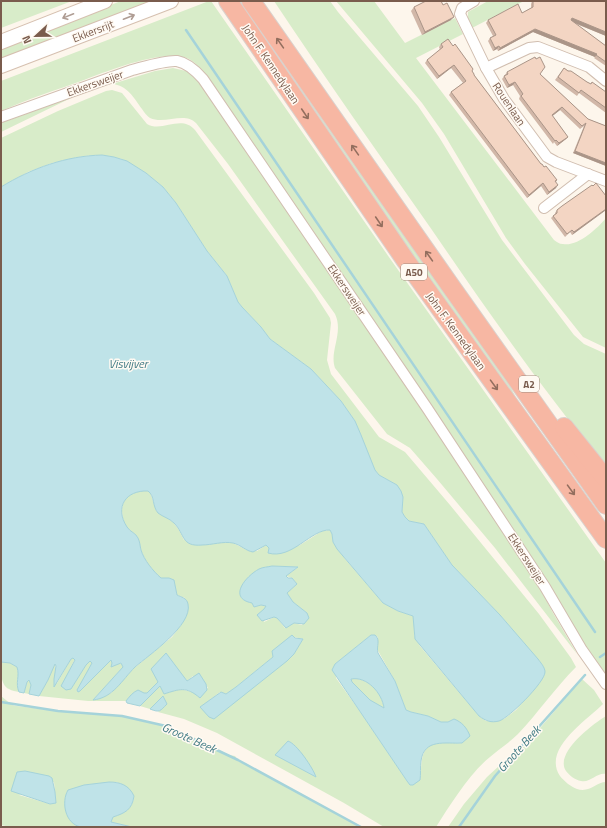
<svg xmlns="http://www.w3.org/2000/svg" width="607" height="828" font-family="'Titillium Web',sans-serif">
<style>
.green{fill:#d8ecc9;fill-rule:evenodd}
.water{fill:#bfe3e8;stroke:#a5d3da;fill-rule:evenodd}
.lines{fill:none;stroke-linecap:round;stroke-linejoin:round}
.stream{stroke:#a5d3da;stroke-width:2.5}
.street-casing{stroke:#d1beb0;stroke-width:12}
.secondary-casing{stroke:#d6c0b0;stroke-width:16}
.highway-casing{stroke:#dad1cd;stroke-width:20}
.street{stroke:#fff;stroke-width:10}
.secondary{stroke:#fff;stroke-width:14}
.highway{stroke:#f7b7a3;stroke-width:18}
.wall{fill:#d1b7a8}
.shaded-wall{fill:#aa9588}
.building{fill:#f3d5c3;stroke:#aa9588}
.oneway{stroke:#af9d94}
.oneway2{stroke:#936e5e}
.labels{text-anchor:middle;stroke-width:3;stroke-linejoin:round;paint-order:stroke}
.shield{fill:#fffaf3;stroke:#a28b7f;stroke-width:1}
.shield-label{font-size:10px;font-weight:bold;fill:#7a5c4d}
.street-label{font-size:11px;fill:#7a5c4d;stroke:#fffaf3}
.water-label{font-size:12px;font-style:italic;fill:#437c86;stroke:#fffaf3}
</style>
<rect width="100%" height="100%" fill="#fdf6ec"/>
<!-- green -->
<g class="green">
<path d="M1 1H72L1 28Z"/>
<path d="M121 1H156L1 61V47Z"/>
<path d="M209 1H211L391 260 606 563V679L208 79C202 72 197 63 189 59 164 48 108 71 84 80 56 90 28 99 1 111V81Z"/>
<path d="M235 1H244L501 367 515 396 495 373Z"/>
<path d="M274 1H330L338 12 418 106 439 137 502 240 574 335 584 344 606 354V466C543 391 487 310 432 230 379 154 325 78 274 1Z"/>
<path d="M336 1H374L405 43 455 18 463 34 416 58 554 240C557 242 559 244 563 244 577 247 597 229 606 218V348L583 337 525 264 506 238 444 134 422 103Z"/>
<path d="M488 1H524L472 28 468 19V12Z"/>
<path d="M173 68 186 71 195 76 415 399 479 495 539 586 553 613 577 654 495 548 437 479 410 448 387 434 335 368C329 351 344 333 335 314L228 164 196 123C184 111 165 125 150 118 147 116 144 112 142 109 134 98 127 85 112 84L155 71Z"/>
<path d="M112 90 122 93 147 124C162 133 181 114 195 130L314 293 330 318 331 323 327 360 331 374 379 437 405 452 450 505 539 614 571 658 576 667C555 688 538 713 518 734 509 743 499 749 490 757 470 773 450 805 436 827H384L344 803 217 733 184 719 158 712 160 710 162 697 150 709 140 706 160 686 172 691C180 688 184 690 192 692 196 693 203 689 208 688L203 680 193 676 187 681 166 654 157 663 158 682 147 693C140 693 131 694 126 701H88L39 696 48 680 54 665 55 664C56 670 56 677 57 683L71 659 73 658 75 659 71 667V689L86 665 90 661 92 663 80 691 108 661 112 660V666L117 664H122L123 667 93 700 111 693 133 669 172 637 181 625 185 598 177 595 174 582 169 578H161C153 571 144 560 141 550 140 546 140 542 138 538 136 533 130 532 127 528 120 517 119 499 133 493 138 491 145 489 150 492L156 510 159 513 173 522 179 530 184 540 233 543 249 551H257L266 545 269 548 284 552 300 545 322 531 330 530 332 534 333 542 346 560 383 603 398 611 413 616 415 620 414 635 420 646 479 716 486 721 504 719 516 710 536 687 543 666 500 615 452 565 424 524 409 521 405 517 402 512 403 498 397 485 379 475 375 470 355 421 341 401 311 369 270 339 261 327 242 307 238 302 227 276 207 251 176 203 163 187 146 173 122 159 102 155 84 156 52 163 28 172 1 187V138L58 111 106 91ZM272 566 297 567V568L286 576 292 578 297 584 287 593 293 602 307 613 302 625 294 623 285 628 277 618 274 617 264 622 266 606 261 605 254 607 246 580 259 569ZM371 635 378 637 377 649 395 681 406 710 411 712 428 716 441 722H448L454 719 462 743C454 744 444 741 436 743 421 746 421 763 421 775L407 781 359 710 336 678 335 664ZM294 637 303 639 294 654 209 717 201 707 220 692 226 694 236 687 273 657 274 655Z"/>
<path d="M73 97 1 132V123Z"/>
<path d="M1 662 10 663 17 667C20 677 15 683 19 692 16 691 12 691 9 689 0 685 1 670 1 662Z"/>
<path d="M351 679C367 676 382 693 384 708L370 701 352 682Z"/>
<path d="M582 679 594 690 603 704C586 721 542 749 560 776 564 781 571 787 577 789 590 793 596 782 606 782V827H448L464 804 487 777 499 766 516 756Z"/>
<path d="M29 680 31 685 29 694 24 693 27 682Z"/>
<path d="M1 696 12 705 17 706 58 711 122 716 146 721 166 726 193 737 229 755 235 756 238 760 361 827H132L111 822 113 817C124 813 133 809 134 796L117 782 84 785 66 812 69 818 80 827H11L1 825ZM54 782 56 802 50 804 19 795Z"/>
<path d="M606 716V774C597 772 591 783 581 781 575 780 569 775 566 771 554 753 593 724 606 716Z"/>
</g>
<!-- water -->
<g class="water">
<path d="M102 155 114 157 127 161 146 173 163 187 176 203 207 251 227 276 238 302 242 307 261 327 270 339 311 369 341 401 355 421 361 435 375 470 379 475 397 485 401 491 403 497 402 512 405 517 409 521 424 524 452 565 500 615 538 659C540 662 545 667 545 672 545 682 509 718 499 721 491 723 486 721 479 716L415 639 413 616 398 611 383 603 337 549 333 542 332 534 330 530C311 529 292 560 268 553L269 548 266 545 253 552C246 551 241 545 233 543 223 541 212 545 202 545 181 547 185 534 174 523 169 518 163 517 158 513 152 506 155 496 148 491 126 490 114 507 127 527 130 532 136 533 138 538 140 542 140 546 141 550 144 560 153 571 161 578H169L174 580 177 595C181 597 187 598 188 604 193 625 149 655 135 667 122 680 113 698 93 700L123 667 121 663 111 667 112 663 111 660 80 691 78 692 77 690 92 663 90 661 86 665 71 689 66 690 61 686 75 660 73 658 71 659 54 687V679L56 666 55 664 48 680 39 696 29 694 31 685 29 680 27 682 24 693 19 692C15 683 20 676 17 667L10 663 1 662V187C32 168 66 156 102 155Z"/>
<path d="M272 566 298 567 286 576 288 578H292L297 584 287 593 293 602 307 613 309 618 304 624 294 623 286 628 277 618 274 617 262 621 257 615 264 609 266 606 261 605 254 607 252 603C227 598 246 576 259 569 263 567 268 567 272 566Z"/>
<path d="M292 635 295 638 303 639 294 654 287 661 214 719 209 717 200 707 221 692 226 694 236 687 273 657 272 651Z"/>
<path d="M371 635H375C381 640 376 646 378 653L395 681 406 710 411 712 428 716 441 722H448L454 719C462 722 467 728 470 736L462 743C446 744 424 738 421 761 420 767 421 774 420 780L413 785H410L407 781 332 670 335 664ZM351 679C367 676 382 693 384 708L370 700 352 682Z"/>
<path d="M166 653 187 681 199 673 206 684 207 690 200 698C186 686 180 689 164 694L160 686 140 706 127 703 126 701C129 697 133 692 138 690L144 693H147L158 682 151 669Z"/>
<path d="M163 696 167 704C160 711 160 713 150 709Z"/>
<path d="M288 741C297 744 313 768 316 777L275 755Z"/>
<path d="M25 771 49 776 52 778 55 792 56 803 50 804 11 791 17 772Z"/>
<path d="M109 782C120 782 129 785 134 796 132 810 125 813 113 817L111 822 132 827C120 827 109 827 97 827 92 827 86 828 81 827 65 824 61 802 68 790L84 785Z"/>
</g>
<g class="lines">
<!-- stream -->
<g class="stream">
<path d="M186 30 595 632"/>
<path d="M600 657 606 653"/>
<path d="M1 702 58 711 122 716 166 726 238 760 361 827"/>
<path d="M459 827 495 776 585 675"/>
</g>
<!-- street casing -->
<g class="street-casing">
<g id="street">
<path d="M474 1 462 8 460 14 486 68 504 99 547 157 556 162 606 181"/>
<path d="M486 68 529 48 538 47 589 67 606 81"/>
<path d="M1 117 132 70C144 67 165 60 177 61 188 63 196 71 203 79L427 408 545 587 582 650 606 684"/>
<path d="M544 208 588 174"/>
</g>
</g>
<!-- secondary casing -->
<g class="secondary-casing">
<g id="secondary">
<path d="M1 42 105 1"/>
<path d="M1 66 171 1"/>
</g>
</g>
<!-- highway casing -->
<g class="highway-casing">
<g id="highway">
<path d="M228 1 406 261 606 539"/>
<path d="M251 1 452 288 606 505"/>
<path d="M564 427 606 479"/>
</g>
</g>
<!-- street -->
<use href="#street" class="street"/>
<!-- secondary -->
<use href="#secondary" class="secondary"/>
<!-- highway -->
<use href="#highway" class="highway"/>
</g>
<!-- wall -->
<g class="wall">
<path d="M532 1H606V36L574 23 606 46V66L594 58 595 57 533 32 498 51 497 49 493 51 488 41 490 38 493 36 486 23 488 20 522 13 531 8V4Z"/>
<path d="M443 5 451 20 422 35 411 11 414 7Z"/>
<path d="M441 44 472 71 474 75 541 164 557 180 556 182V188L547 195 541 186 527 198 449 95 451 92 463 83 451 68 437 79 425 63 427 60 440 50 439 47Z"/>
<path d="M564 68 587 82 606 92V113L579 93 577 96 555 80Z"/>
<path d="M507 72 540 74 588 119 606 126V166L573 153 584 126 580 129 560 110 552 116 568 137 566 139 557 146 554 142 553 144 519 99 520 96 513 85 507 88 502 79 505 75Z"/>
<path d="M593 186 606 196V210L572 235 570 232 565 237 551 218 555 214V213L557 210Z"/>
</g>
<!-- shaded-wall -->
<g class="shaded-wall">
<path d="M454 17 451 20 422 35 425 32Z"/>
<path d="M572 18 606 32V36L570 21Z"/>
<path d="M535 29 597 54 595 57 533 32 498 51 500 48Z"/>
<path d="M499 46 497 49 493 51 495 48Z"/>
<path d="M454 65 451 68 437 79 439 76Z"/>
<path d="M515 82 513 85 507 88 509 85Z"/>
<path d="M562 107 560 110 550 118 552 115Z"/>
<path d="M568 137 566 139 557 146 559 143Z"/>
<path d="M575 151 606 163V166L573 153Z"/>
<path d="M543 183 541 186 527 198 529 195Z"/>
<path d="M558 185 556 188 547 195 549 192Z"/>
<path d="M606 209V210L572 235 574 232Z"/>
</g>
<!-- building -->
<g class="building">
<path d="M426 1H441L443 5 447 3 454 17 425 32 414 7Z"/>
<path d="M533 1H606V32L572 18 571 20 606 46V62L596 55 597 54 535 29 500 48 499 46 495 48 490 38 496 35 488 20 518 4 522 13 533 7Z"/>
<path d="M448 39 453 46 455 44 473 69 472 71 474 74V75L541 164H542L544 167 546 166 557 180 555 181 558 185 549 192 543 183 529 195 451 92 466 81 454 65 439 76 427 60 443 47 441 44Z"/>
<path d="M535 57 536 59 540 57 545 67 540 74 588 119 606 126V163L575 151 586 123 582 126 562 107 552 115 568 137 559 143 556 140 555 141 521 96 523 94 515 82 509 85 504 76 508 74 507 72Z"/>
<path d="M564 68 568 71H571L587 82 591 84 592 82 606 92V108L581 90 579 93 558 77Z"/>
<path d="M596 183 606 196V209L574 232 572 230 567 234 553 216 557 213V210L562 206 592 185 593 186Z"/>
</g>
<!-- one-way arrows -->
<defs><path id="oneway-shaft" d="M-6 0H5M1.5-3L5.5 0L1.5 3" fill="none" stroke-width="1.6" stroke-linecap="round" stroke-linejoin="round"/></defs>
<g class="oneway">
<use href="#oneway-shaft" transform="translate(68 16) rotate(158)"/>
<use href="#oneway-shaft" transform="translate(129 17) rotate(-21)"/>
</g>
<g class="oneway2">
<use href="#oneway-shaft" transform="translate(280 43) rotate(-125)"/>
<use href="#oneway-shaft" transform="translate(305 114) rotate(56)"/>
<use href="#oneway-shaft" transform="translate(355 150) rotate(-125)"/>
<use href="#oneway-shaft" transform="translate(379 222) rotate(56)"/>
<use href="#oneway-shaft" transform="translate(429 256) rotate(-125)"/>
<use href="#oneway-shaft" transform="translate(494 385) rotate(54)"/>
<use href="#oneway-shaft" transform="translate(571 490) rotate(54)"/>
</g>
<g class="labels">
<!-- shield labels -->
<g class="shield">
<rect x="401" y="264" width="26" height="16" rx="3"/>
<rect x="519" y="376" width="20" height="16" rx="3"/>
</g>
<g class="shield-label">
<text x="414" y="276">A50</text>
<text x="529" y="388">A2</text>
</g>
<!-- street labels -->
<g class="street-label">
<text transform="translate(93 31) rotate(-21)" y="4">Ekkersrijt</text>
<text transform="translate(271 64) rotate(56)" y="4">John F. Kennedylaan</text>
<text transform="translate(95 83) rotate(-19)" y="4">Ekkersweijer</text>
<text transform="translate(509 104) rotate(56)" y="4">Rouenlaan</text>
<text transform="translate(347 290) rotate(56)" y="4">Ekkersweijer</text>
<text transform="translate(456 331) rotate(54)" y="4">John F. Kennedylaan</text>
<text transform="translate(527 559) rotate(57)" y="4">Ekkersweijer</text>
</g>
<!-- water labels -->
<g class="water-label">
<text x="128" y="368">Visvijver</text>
<text transform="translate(189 738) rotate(24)" y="4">Groote Beek</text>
<text transform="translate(519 749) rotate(-48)" y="4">Groote Beek</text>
</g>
</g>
<!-- border -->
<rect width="607" height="828" fill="none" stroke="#7a5c4d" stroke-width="4"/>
<!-- north arrow -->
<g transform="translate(36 36) rotate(248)" stroke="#fffaf3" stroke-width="3" paint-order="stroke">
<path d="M0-3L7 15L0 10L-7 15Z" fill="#7a5c4d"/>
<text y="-6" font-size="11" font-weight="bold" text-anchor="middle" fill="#7a5c4d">N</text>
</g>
</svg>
